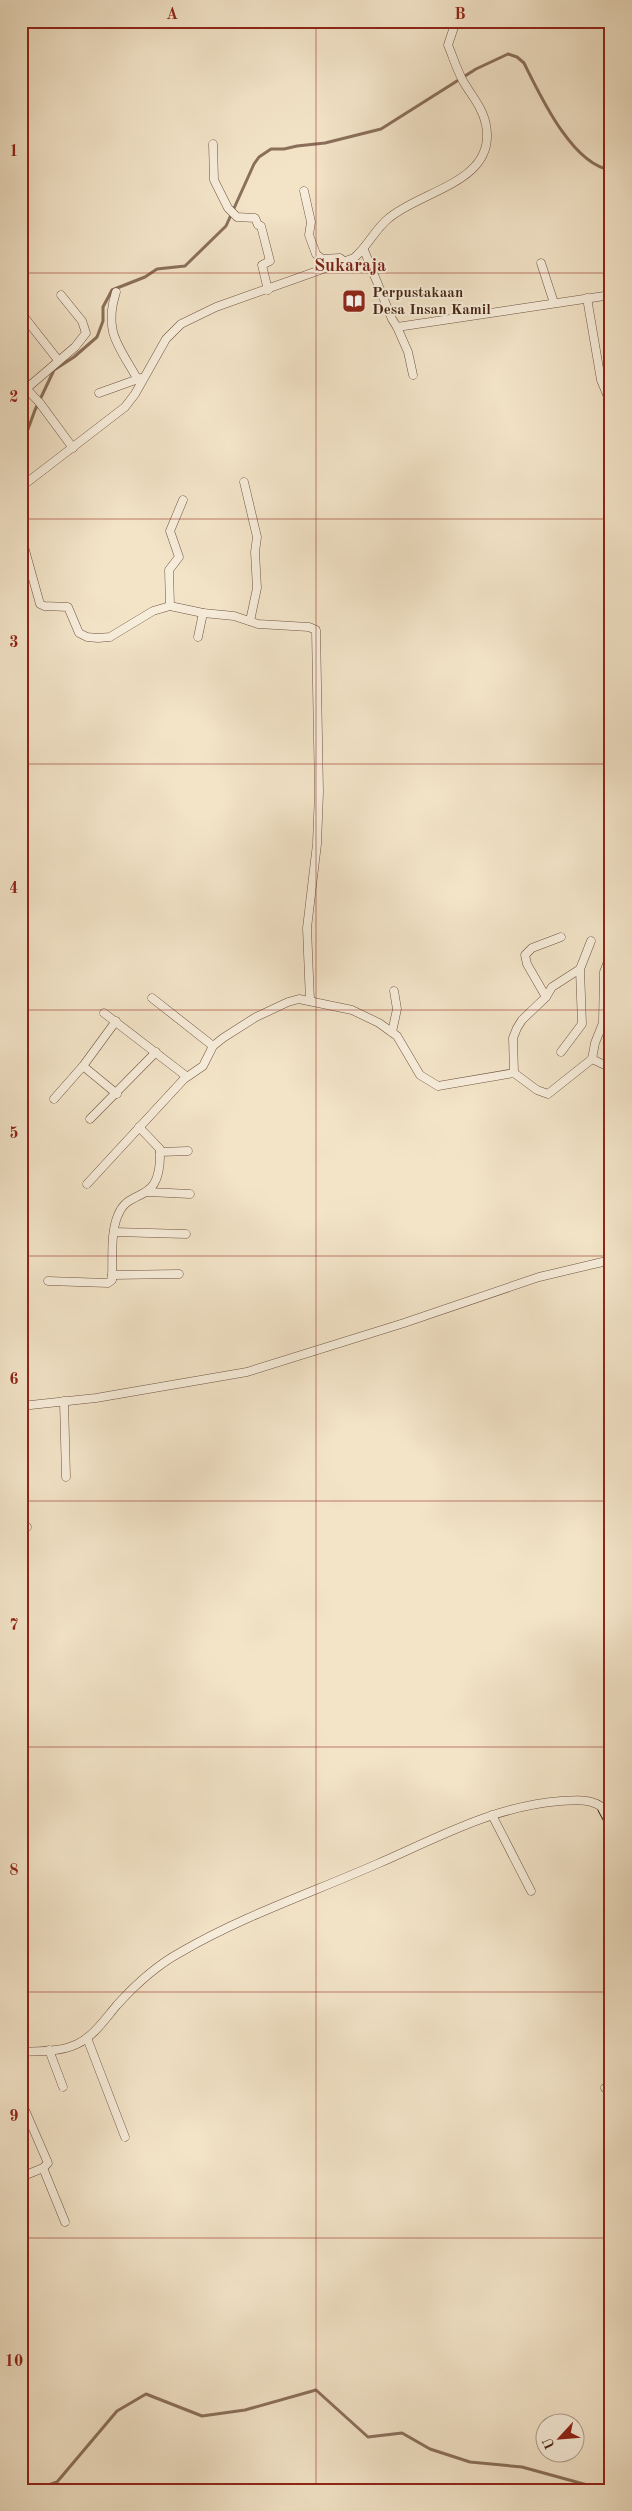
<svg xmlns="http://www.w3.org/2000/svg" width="632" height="2511" font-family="'Old Standard TT',serif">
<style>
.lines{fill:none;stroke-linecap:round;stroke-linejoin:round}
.stream{stroke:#8a6f5a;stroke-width:3}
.street-casing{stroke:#705340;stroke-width:9}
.secondary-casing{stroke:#442312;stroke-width:13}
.street{stroke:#f7eddb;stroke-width:8}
.secondary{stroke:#f7eddb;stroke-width:11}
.grid{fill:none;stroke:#8f2418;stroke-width:1;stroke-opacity:0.55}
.labels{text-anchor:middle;stroke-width:4;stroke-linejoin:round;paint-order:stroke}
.poi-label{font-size:15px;font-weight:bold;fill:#442312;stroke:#f7eddb;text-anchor:start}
.quarter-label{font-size:18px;font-weight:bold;fill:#7a1f14;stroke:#f7eddb}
.neatline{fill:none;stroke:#8f2418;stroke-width:2}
.grid-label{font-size:16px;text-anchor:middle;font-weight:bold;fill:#8f2418}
</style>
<rect width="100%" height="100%" fill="#f3e4c8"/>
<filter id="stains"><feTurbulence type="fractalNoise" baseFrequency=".004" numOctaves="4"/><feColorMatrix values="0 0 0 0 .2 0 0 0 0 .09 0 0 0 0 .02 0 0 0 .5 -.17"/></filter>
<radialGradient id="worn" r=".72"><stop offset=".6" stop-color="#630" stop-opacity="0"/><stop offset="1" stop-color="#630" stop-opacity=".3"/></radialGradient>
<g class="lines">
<!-- stream -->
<g class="stream">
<path d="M21 448 35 410 54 370 74 357 97 337 103 321V307L112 290 145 277 157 269 185 266 226 226 254 164 259 157 271 149H284L297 146 325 143 381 129 476 69 508 54 517 57 524 63C540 95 572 165 611 170"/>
<path d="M34 2490 57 2482 117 2411 146 2394 202 2416 245 2410 316 2390 368 2437 402 2433 430 2449 470 2462 522 2467 591 2486 611 2488"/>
</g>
<!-- street casing -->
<g class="street-casing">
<g id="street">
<path d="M213 144 214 180 228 208 237 217 255 218 258 225 261 226 270 261 262 265 268 290"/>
<path d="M304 191 311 222 309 235 316 254 322 259 340 258 345 262"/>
<path d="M364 250 392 319 397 327 611 295"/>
<path d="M541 263 554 303"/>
<path d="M116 292C103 332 119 346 138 380"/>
<path d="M587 298 601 380 611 404"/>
<path d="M21 313 58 360"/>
<path d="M397 327 408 352 413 375"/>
<path d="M21 383 39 402 73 448"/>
<path d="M27 388 75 347 86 333 82 321 61 295"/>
<path d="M99 393 141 378"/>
<path d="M244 482 257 537 255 552 257 588 250 621"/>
<path d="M21 487 125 407 135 394 166 339 181 324 216 307 354 258C368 246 375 229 389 218 422 190 497 182 486 125 483 108 471 95 463 81 457 70 453 57 448 45L456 21"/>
<path d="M21 536 40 604 44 606 68 607 79 633 87 637 98 638 110 637 153 611 170 606 203 613 234 616 258 624 309 627 316 630 319 792 317 844 307 928 310 1001"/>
<path d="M170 606 169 570 179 557 170 531 183 500"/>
<path d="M198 637 203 613"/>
<path d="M546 997 527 964 525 955 532 948 561 937"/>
<path d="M152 998 213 1046"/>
<path d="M104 1013 186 1076"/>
<path d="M392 1032 397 1009 394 991"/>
<path d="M561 1052 582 1024 580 969 591 941"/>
<path d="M592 1059 595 1043 603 1023 604 972 611 954"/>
<path d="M83 1066 117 1094"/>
<path d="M514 1073 513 1038 517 1028 522 1020 546 997 552 987 580 969"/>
<path d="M54 1099 83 1066 116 1021"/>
<path d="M90 1119 156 1052"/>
<path d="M160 1152 188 1151"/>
<path d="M87 1184 184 1079 203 1066 213 1046 223 1038 256 1017 288 1002 299 999 352 1010 379 1023 397 1036 420 1075 438 1086 514 1073 537 1090 548 1094 592 1059 611 1068"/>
<path d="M148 1192 190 1194"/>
<path d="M114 1232 186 1234"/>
<path d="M112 1275 179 1274"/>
<path d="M48 1281 108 1283 112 1280C113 1260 110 1233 118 1215 130 1185 162 1208 160 1149L139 1127"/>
<path d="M64 1401 66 1477"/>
<path d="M21 1406 96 1398 247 1372 404 1323 539 1277 611 1260"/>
<path d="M21 1529 27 1527"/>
<path d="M492 1815 531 1891"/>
<path d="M87 2038 125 2137"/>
<path d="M49 2050 63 2087"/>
<path d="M21 2052C39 2051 61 2052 77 2044 94 2036 105 2019 117 2005 135 1985 157 1965 181 1952 243 1916 311 1893 377 1864 437 1838 494 1806 561 1801 576 1800 593 1798 604 1809L611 1803"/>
<path d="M605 2088 611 2085"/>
<path d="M21 2101 48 2163 43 2168 21 2177"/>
<path d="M43 2168 65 2222"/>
</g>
</g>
<!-- secondary casing -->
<g class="secondary-casing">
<path id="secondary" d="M604 1809 611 1822"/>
</g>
<!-- street -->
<use href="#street" class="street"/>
<!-- secondary -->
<use href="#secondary" class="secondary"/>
</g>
<!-- grid -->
<path class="grid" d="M316 21V2490M21 273H611M21 519H611M21 764H611M21 1010H611M21 1256H611M21 1501H611M21 1747H611M21 1992H611M21 2238H611"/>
<!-- icons -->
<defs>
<g id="library-square" transform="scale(1.25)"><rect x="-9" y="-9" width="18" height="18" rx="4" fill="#8f2418" stroke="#f7eddb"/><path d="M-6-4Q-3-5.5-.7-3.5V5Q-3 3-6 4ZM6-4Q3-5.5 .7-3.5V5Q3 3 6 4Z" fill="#fff"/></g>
</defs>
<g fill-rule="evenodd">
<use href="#library-square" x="354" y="301"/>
</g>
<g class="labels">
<!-- poi labels -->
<g class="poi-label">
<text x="372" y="297">Perpustakaan<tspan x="372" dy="17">Desa Insan Kamil</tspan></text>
</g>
<!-- quarter labels -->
<g class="quarter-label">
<text x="350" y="271">Sukaraja</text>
</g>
</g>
<!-- margin -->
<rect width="632" height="2511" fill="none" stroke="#f3e4c8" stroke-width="55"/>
<!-- north arrow -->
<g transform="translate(560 2438) rotate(244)"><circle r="24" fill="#f7eddb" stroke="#af9c8b"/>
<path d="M0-4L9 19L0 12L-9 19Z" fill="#8f2418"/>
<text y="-8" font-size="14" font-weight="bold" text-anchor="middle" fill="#442312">U</text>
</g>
<rect x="28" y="28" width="576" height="2456" class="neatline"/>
<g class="grid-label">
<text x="172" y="19">A</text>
<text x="460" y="19">B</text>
<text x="14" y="156">1</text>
<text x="14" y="402">2</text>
<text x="14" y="647">3</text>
<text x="14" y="893">4</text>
<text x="14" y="1138">5</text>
<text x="14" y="1384">6</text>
<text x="14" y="1630">7</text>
<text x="14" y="1875">8</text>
<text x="14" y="2121">9</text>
<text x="14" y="2366">10</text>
</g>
<rect width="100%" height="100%" filter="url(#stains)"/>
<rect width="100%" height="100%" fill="url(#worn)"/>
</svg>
